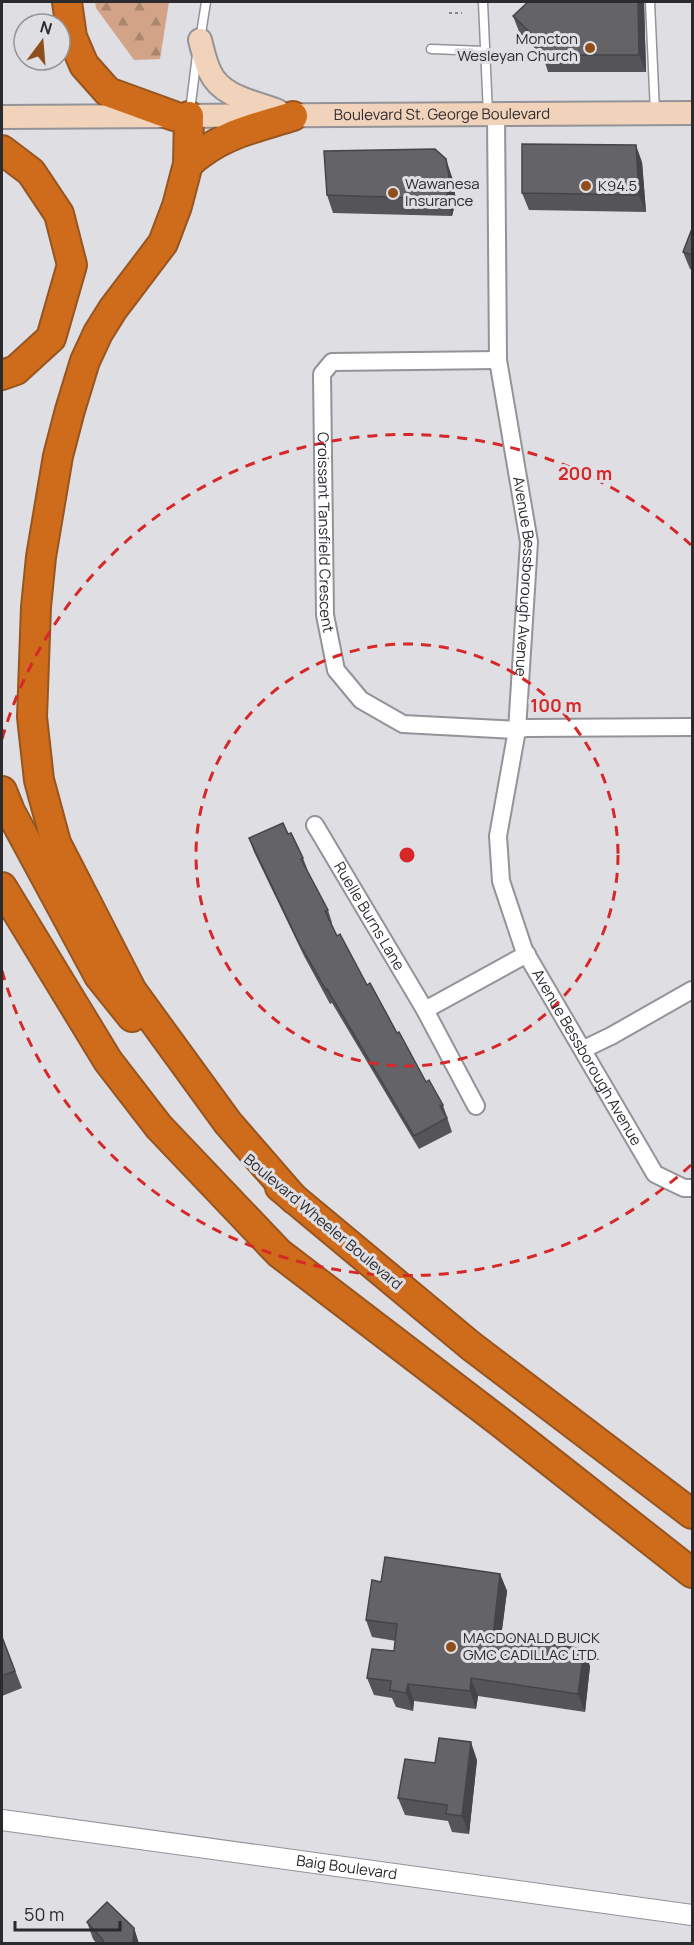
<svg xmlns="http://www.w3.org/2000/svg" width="694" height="1945" font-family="Manrope,sans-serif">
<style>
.forest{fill:url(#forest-firs)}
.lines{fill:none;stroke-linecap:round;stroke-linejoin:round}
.service-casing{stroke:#939398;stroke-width:11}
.minor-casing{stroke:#939398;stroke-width:20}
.tertiary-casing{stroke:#939398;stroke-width:22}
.secondary-casing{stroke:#939398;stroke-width:26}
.motorway-casing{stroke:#965521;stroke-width:32}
.path{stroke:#848488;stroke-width:2;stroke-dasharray:3 3;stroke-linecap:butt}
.service{stroke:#fff;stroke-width:8}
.minor{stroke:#fff;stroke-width:16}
.tertiary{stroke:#fff;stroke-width:20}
.secondary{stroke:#f1d3bb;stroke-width:22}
.motorway{stroke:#cf6c1b;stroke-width:28}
.wall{fill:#555559}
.shaded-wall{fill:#454549}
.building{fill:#636368;stroke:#454549;stroke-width:1.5}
.ring{fill:none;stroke:#d62828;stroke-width:3;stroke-dasharray:10 8}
.poi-dot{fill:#904e1d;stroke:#dedee3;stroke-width:2}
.labels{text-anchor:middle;stroke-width:6;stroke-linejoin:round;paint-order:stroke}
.poi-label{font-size:15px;fill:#2b2a2d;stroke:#dedee3;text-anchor:start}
.street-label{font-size:15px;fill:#2b2a2d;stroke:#dedee3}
.centre{fill:#d62828;stroke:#dedee3;stroke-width:3}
.ring-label{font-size:18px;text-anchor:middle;font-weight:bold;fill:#d62828;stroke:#dedee3;stroke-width:6;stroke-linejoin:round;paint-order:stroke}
</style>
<defs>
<pattern id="forest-firs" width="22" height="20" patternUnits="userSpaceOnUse" patternTransform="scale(1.5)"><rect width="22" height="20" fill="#d2a386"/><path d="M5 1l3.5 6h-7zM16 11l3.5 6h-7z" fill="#ab856e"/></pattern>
</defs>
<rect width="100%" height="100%" fill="#dedee3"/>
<!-- forest -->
<path class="forest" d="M95 2H169L160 59 134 60 96 8Z"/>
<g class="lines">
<!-- service casing -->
<g class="service-casing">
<g id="service">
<path d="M483 2 488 114"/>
<path d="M650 2 655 112"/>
<path d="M200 40 206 2"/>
<path d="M431 49 485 51"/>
<path d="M190 111 197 55"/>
</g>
</g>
<!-- minor casing -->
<g class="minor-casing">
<g id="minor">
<path id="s1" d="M496 114 498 360 529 542 517 730 498 836 501 881 524 950 655 1174 684 1188H692"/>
<path id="s2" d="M498 360 332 362 322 374 325 615 336 670 361 700 403 724 517 730 526 728 692 727"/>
<path id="s3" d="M315 825 425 1010 476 1106"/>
<path d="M425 1010 527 954"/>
<path d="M584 1049 611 1036 692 990"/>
</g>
</g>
<!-- tertiary casing -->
<g class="tertiary-casing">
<g id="tertiary">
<path id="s4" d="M2 1820 692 1915"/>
</g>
</g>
<!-- secondary casing -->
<g class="secondary-casing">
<g id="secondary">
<path d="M200 40C203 51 205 62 210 72 221 97 255 102 278 111"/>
<path id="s5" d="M2 117 692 113"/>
</g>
</g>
<!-- motorway casing -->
<g class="motorway-casing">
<g id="motorway">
<path d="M67 2 72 37 84 65 108 92 174 116"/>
<path d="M189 116 188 164 177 206 163 243 113 309 98 333 85 361 70 410 58 456 41 557 36 607 32 717 39 780 56 843 132 991 228 1123 294 1199"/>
<path d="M2 150 31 172 59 214 72 265 51 338 16 370 2 375"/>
<path d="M188 164C221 134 252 129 293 116"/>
<path d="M2 791 10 811 99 976 132 1017"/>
<path d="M2 887 108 1061 159 1127 279 1253 500 1422 692 1573"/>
<path d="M280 1187 471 1346 692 1514"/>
</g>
</g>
<!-- path -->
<path class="path" d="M449 13H462"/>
<!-- service -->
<use href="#service" class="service"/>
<!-- minor -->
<use href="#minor" class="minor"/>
<!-- tertiary -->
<use href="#tertiary" class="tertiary"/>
<!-- secondary -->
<use href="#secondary" class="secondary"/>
<!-- motorway -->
<use href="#motorway" class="motorway"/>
</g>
<!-- wall -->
<g class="wall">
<path d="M644 2 646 72H548L543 56 520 34 513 16Z"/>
<path d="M642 162 646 212 529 210 522 193Z"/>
<path d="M452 177 456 200 452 216 333 213 327 195Z"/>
<path d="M693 226V270L690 269 683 252Z"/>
<path d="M288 834 303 858 308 871 307 872 328 910 332 923 331 924 337 936 426 1082 443 1105 452 1132 419 1149 332 1003 330 1004 304 956 254 852 249 838Z"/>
<path d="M500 1574 507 1591 501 1637 590 1666 585 1712 478 1696 476 1709 414 1701 413 1711 396 1707 392 1698 374 1695 367 1678 394 1651 396 1641 372 1637 366 1620 381 1582Z"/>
<path d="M2 1637 22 1688 2 1696Z"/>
<path d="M477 1760 469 1834 452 1832 448 1821 405 1815 398 1798 435 1763Z"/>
<path d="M87 1922 134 1928 139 1944H97L93 1939Z"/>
</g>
<!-- shaded-wall -->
<g class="shaded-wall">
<path d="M638 2H644L646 72 639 55Z"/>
<path d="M636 145 642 162 646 212 639 195Z"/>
<path d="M446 159 452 177 456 200 452 216 446 199Z"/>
<path d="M500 1574 507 1591 499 1653 493 1636Z"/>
<path d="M584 1649 590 1666 585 1712 578 1694Z"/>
<path d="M471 1678 478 1696 476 1709 470 1691Z"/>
<path d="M408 1684 414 1701 413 1711 406 1693Z"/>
<path d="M471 1742 477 1760 469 1834 462 1816Z"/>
<path d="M134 1928 139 1944H133Z"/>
</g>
<!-- building -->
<g class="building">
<path d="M528 2H638L639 55H542V44L513 16Z"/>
<path d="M522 144 636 145 639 195 522 193Z"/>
<path d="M435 149 446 159 450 183 446 199 327 195 324 151Z"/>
<path d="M693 226V255L683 252Z"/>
<path d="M283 823 288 834 291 833 303 858 301 859 328 910 325 911 337 936 340 934 367 985 370 983 397 1033 399 1032 426 1082 429 1080 443 1105 440 1106 447 1118 414 1136 327 989 326 990 299 943 249 838Z"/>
<path d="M385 1557 500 1574 493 1636 584 1649 578 1694 471 1678 470 1691 408 1684 406 1693 390 1690 391 1681 367 1678 372 1649 394 1651 397 1624 366 1620 372 1580 381 1582Z"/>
<path d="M2 1637 15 1671 2 1676Z"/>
<path d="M439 1738 471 1742 462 1816 446 1814 447 1805 398 1798 405 1759 435 1763Z"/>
<path d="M107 1902 134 1928 133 1944H103V1940L87 1922Z"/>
</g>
<!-- distance rings -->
<g class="ring">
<circle cx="407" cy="855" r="211"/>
<path d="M691 1165A421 421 0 0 1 2 971M2 739A421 421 0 0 1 691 545"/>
</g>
<!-- markers -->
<g class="poi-dot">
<circle cx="590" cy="48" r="6"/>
<circle cx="586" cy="186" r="6"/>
<circle cx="393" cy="193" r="6"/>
<circle cx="451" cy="1647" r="6"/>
</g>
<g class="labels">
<!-- poi labels -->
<g class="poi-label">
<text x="578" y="44" text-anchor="end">Moncton<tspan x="578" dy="17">Wesleyan Church</tspan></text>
<text x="405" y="189">Wawanesa<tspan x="405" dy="17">Insurance</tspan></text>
<text x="598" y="191">K94.5</text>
<text x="463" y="1643">MACDONALD BUICK<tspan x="463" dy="17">GMC CADILLAC LTD.</tspan></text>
</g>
<!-- street labels -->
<g class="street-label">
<text dy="5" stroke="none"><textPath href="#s5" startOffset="440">Boulevard St. George Boulevard</textPath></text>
<text dy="5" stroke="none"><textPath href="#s2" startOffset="340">Croissant Tansfield Crescent</textPath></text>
<text dy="5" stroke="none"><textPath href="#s1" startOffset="465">Avenue Bessborough Avenue</textPath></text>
<text dy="5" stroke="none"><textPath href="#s3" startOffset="106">Ruelle Burns Lane</textPath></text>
<text dy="5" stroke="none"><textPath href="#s1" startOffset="969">Avenue Bessborough Avenue</textPath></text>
<text transform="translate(323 1222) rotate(40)" y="5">Boulevard Wheeler Boulevard</text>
<text dy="5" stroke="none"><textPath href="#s4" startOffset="348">Baig Boulevard</textPath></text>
</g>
</g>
<circle cx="407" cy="855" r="9" class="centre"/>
<g class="ring-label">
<text x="585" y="480">200 m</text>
<text x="556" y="712">100 m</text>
</g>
<!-- border -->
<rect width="694" height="1945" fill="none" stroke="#2b2a2d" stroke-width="6"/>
<!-- north arrow -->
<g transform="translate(42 42) rotate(16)"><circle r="28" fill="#dedee3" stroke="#96969a" stroke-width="1.5"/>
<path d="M0-4.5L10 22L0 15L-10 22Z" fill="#904e1d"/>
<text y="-9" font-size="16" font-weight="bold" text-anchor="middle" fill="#2b2a2d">N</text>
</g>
<!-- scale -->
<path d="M15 1921v9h105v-9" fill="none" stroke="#2b2a2d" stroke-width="3"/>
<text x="24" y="1921" font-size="18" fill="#2b2a2d" stroke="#dedee3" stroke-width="4.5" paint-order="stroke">50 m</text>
</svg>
